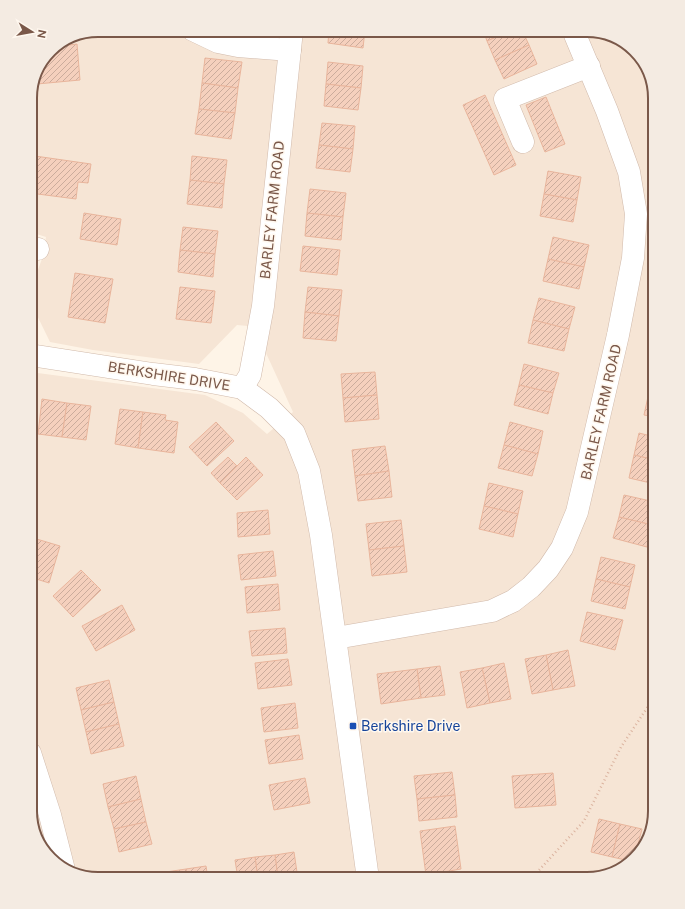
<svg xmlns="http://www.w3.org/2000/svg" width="685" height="909" font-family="'Public Sans',sans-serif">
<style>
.residential{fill:#f6e5d5}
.building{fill:url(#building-hatch);stroke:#e9b59c}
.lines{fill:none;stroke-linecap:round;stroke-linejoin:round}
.minor-casing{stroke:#d1baab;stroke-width:23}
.path{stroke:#dbb39f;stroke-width:2.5;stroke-dasharray:1 3;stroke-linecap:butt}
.minor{stroke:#fff;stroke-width:22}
.transit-dot{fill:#1a4fb4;stroke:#fff8ef;stroke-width:1.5}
.labels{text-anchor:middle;stroke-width:3;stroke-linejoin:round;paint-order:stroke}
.street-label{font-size:14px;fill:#7a5849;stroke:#fff8ef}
.transit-label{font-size:14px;fill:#164399;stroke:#fff8ef;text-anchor:start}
.rim{fill:none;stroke:#7a5849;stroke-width:2}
</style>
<defs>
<pattern id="building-hatch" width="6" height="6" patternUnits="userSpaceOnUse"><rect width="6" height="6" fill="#f5d0bd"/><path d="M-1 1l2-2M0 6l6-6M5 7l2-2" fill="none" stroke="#cbac9c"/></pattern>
</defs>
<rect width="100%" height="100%" fill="#fef4e7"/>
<!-- residential -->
<path class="residential" d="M98 30H591L621 39 644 60 655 98V811L646 845 625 868 587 879H383L377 875 363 879H94L64 870 41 849 30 811V372L205 395 243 413 267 434 293 412 266 353 268 328 237 325 199 364 93 350 50 342 30 301V292L43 256 46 237 30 232V93L37 68 53 47Z"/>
<!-- building -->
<g class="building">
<path d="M329 30H365L363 48 328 43Z"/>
<path d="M483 30H513L487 41Z"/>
<path d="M513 30H522L529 45 495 60 487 41Z"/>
<path d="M77 44 80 80 37 84V68L53 47Z"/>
<path d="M529 45 537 64 504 79 495 60Z"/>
<path d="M205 58 242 62 238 88 202 83Z"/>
<path d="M643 60 650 81 647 83 638 62Z"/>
<path d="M328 62 363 66 361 88 326 84Z"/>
<path d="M650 81 655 98V103L647 83Z"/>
<path d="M202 83 238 88 235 113 199 109Z"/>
<path d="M326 84 361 88 358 110 324 106Z"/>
<path d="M485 95 516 165 494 175 463 105Z"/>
<path d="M546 97 565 144 545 152 526 105Z"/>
<path d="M199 109 235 113 231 139 195 134Z"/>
<path d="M322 123 355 126 353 149 319 145Z"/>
<path d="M319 145 353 149 350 172 316 168Z"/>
<path d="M35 156 91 164 88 183 78 182 76 199 30 193Z"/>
<path d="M192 156 227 160 224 184 190 180Z"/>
<path d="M548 171 581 177 577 200 544 194Z"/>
<path d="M190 180 224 184 222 208 187 204Z"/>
<path d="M310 189 346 193 343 217 307 213Z"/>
<path d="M544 194 577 200 573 222 540 216Z"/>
<path d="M84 213 121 219 117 245 80 239Z"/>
<path d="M307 213 343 217 341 240 305 236Z"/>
<path d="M183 227 218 231 215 254 180 250Z"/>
<path d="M553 237 589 245 584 267 548 259Z"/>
<path d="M303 246 340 250 337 275 300 271Z"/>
<path d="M180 250 215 254 213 277 178 272Z"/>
<path d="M548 259 584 267 579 289 543 281Z"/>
<path d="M75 273 113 279 105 323 68 317Z"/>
<path d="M180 287 215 291 211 323 176 319Z"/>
<path d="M308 287 342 290 339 316 305 312Z"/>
<path d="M539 298 575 307 569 329 533 320Z"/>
<path d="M305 312 339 316 336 341 303 338Z"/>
<path d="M533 320 569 329 564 351 528 343Z"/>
<path d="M524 364 559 373 553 393 519 385Z"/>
<path d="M654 371H655V394L649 392Z"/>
<path d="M375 372 377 395 343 398 341 374Z"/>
<path d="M519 385 553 393 548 414 514 405Z"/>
<path d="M649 392 655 394V417L644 415Z"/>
<path d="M377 395 379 419 345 422 343 398Z"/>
<path d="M42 399 67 403 62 437 38 434Z"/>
<path d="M67 403 91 406 86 440 62 437Z"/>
<path d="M120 409 143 412 138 448 115 444Z"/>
<path d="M143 412 166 415 165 420 178 422 174 453 138 448Z"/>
<path d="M216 422 234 441 207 466 189 447Z"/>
<path d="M510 422 543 431 538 454 504 445Z"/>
<path d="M639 433 655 437V460L634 455Z"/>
<path d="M504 445 538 454 532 476 498 468Z"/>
<path d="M385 446 389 471 355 476 352 450Z"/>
<path d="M634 455 655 460V484L629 478Z"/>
<path d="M228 457 237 466 220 483 211 473Z"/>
<path d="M246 457 263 475 237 500 220 483Z"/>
<path d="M389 471 392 497 358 501 355 476Z"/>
<path d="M489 483 523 491 518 514 484 506Z"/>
<path d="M624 495 655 502 652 525 619 517Z"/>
<path d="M484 506 518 514 513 537 479 529Z"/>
<path d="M268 510 270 534 238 537 237 513Z"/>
<path d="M619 517 652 525 647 547 613 538Z"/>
<path d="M401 520 404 546 369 550 366 524Z"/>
<path d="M30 537 60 546 49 583 30 577Z"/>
<path d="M404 546 407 572 372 576 369 550Z"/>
<path d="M273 551 276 576 241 580 238 555Z"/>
<path d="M601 557 635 565 630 587 596 579Z"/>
<path d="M81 570 101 590 73 617 53 596Z"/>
<path d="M596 579 630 587 625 609 591 601Z"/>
<path d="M278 584 280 610 247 613 245 587Z"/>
<path d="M122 605 135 630 96 651 82 626Z"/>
<path d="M587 612 623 620 615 650 580 641Z"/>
<path d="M285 628 287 653 252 656 249 631Z"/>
<path d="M568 650 575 686 553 690 546 655Z"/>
<path d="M546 655 553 690 532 694 525 659Z"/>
<path d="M288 659 292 685 258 689 255 663Z"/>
<path d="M504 663 511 699 490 703 482 668Z"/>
<path d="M440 666 445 695 421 698 417 669Z"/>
<path d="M482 668 490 703 467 708 460 672Z"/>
<path d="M417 669 421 698 381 704 377 674Z"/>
<path d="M109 680 114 702 81 710 76 688Z"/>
<path d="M114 702 119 724 86 732 81 710Z"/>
<path d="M295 703 298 728 264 732 261 708Z"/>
<path d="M119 724 124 746 91 754 86 732Z"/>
<path d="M299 735 303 759 269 764 265 740Z"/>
<path d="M452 772 455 795 417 799 414 776Z"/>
<path d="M553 773 556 805 515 808 512 776Z"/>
<path d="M136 776 141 799 108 807 103 784Z"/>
<path d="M305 778 310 803 274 810 269 785Z"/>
<path d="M455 795 457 817 419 821 417 799Z"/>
<path d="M141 799 146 822 114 829 108 807Z"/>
<path d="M599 819 620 824 612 857 591 852Z"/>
<path d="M146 822 152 844 119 852 114 829Z"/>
<path d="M620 824 642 829 635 856 630 861 612 857Z"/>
<path d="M455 826 461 869 426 875 420 831Z"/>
<path d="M294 852 298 879H278L275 855Z"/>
<path d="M275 855 278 879H258L255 857Z"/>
<path d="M255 857 258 879H238L235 860Z"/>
<path d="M206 866 208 879H187L186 869Z"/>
<path d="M186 869 187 879H167L166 872Z"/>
<path d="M166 872 167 879H146V875Z"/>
</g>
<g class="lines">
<!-- minor casing -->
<g class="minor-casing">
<g id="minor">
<path d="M193 30 218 42 238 46 290 50"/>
<path d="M523 142 505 99 589 66"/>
<path d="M30 248 38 249"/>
<path d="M30 355 153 374 195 379 242 388 269 408 294 433 309 471 321 535 368 879"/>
<path d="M242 388 250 375 263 306 292 30"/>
<path d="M336 638 492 611 513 601 531 587 548 569 562 548 577 512 618 335 633 258 636 214 629 172 607 111 573 30"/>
<path d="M30 753 50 815 64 870"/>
</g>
</g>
<!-- path -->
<path class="path" d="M531 879 584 821 621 747 655 696"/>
<!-- minor -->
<use href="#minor" class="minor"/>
</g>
<!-- markers -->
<rect class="transit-dot" x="349" y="722" width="8" height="8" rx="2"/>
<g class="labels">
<!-- street labels -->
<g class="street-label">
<text transform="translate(272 210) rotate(-84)" y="5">BARLEY FARM ROAD</text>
<text transform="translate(169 376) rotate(9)" y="5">BERKSHIRE DRIVE</text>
<text transform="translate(601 412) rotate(-77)" y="5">BARLEY FARM ROAD</text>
</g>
<!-- transit labels -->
<g class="transit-label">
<text x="361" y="731">Berkshire Drive</text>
</g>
</g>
<!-- crop -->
<path d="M0 0H685V909H0ZM98 37H587A61 61 0 0 1 648 98V811A61 61 0 0 1 587 872H98A61 61 0 0 1 37 811V98A61 61 0 0 1 98 37Z" fill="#f4ebe2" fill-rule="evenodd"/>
<path class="rim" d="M98 37H587A61 61 0 0 1 648 98V811A61 61 0 0 1 587 872H98A61 61 0 0 1 37 811V98A61 61 0 0 1 98 37Z"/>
<!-- north arrow -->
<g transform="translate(32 32) rotate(101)" stroke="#fff8ef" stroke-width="3" paint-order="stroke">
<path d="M0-3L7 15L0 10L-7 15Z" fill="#7a5849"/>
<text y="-6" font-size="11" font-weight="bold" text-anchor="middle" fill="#7a5849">N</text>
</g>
</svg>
